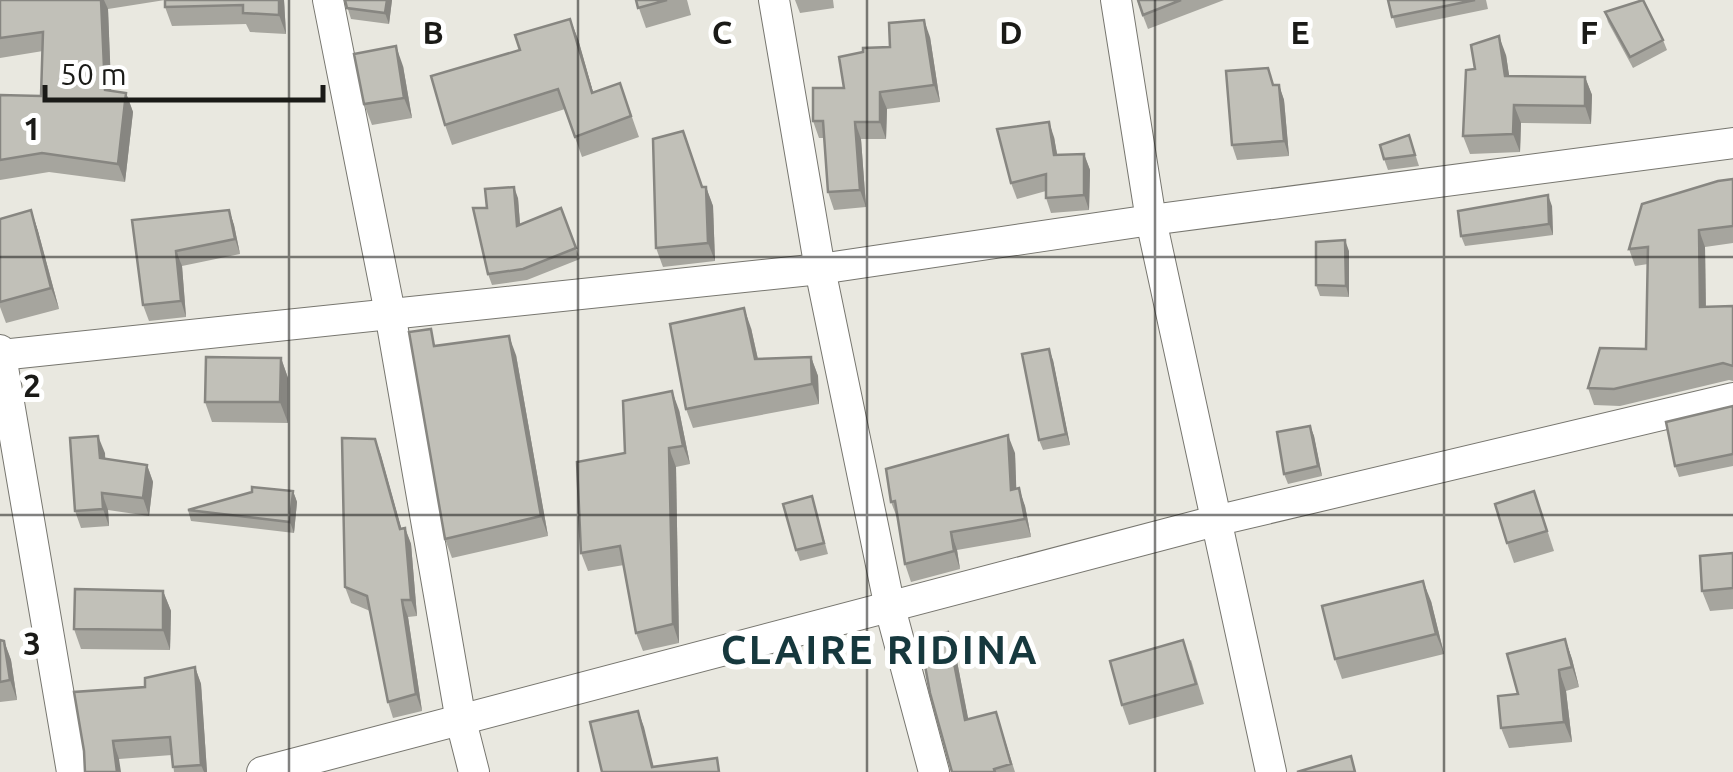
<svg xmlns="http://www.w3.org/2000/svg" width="1733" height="772" font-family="Ubuntu,sans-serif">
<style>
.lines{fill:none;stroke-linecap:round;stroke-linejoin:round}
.street-casing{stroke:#77766f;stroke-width:32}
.street{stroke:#fff;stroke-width:30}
.wall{fill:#a6a59e}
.shaded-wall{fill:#878681}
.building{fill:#c1c0b8;stroke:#878681;stroke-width:2.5}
.grid{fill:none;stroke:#1a1a17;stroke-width:2.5;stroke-opacity:0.55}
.labels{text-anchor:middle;stroke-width:10;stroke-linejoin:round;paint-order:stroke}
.district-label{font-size:40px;font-weight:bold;letter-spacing:2.5px;fill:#16383d;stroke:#fff}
.grid-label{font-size:32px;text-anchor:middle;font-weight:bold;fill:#1a1a17;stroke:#fff;stroke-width:10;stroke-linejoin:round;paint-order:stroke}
</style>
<rect width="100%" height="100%" fill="#e9e8e0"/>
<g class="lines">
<!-- street casing -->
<g class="street-casing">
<g id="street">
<path d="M328 0 390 313 461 721 474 772"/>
<path d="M774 0 820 269 890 608 934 772"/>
<path d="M1116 0 1151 220 1271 772"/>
<path d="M0 350 72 772"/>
<path d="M0 355 820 269 1151 220 1733 143"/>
<path d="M262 772 1215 521 1733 398"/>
</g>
</g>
<!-- street -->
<use href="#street" class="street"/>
</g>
<!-- wall -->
<g class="wall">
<path d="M0 0H284L286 34 250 32 246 24 172 26 165 7V0L108 9 111 91 126 93 133 112 125 182 49 172 0 180V95L41 96 43 51 0 58Z"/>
<path d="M345 0H392L389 24 351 19Z"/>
<path d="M636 0H687L691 15 646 28Z"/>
<path d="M795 0H833L834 8 800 13Z"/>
<path d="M1137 0H1224L1148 29Z"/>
<path d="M1388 0H1486L1488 9 1396 28Z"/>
<path d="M1605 12 1663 40 1667 50 1633 68 1608 22Z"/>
<path d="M930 37 940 102 887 109 886 139H861L866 207 834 210 828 192 824 138H819L813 121 844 88 890 47Z"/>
<path d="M578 39 593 92 620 83 639 137 582 157 565 109 452 145 445 125Z"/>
<path d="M1506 55 1509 76 1585 77 1592 95 1591 124 1521 123 1520 152 1470 154 1463 136 1475 69Z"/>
<path d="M403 66 412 118 372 125 364 104Z"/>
<path d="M1274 85H1279L1284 100 1289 156 1237 160 1232 145Z"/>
<path d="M1409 135 1419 166 1388 170 1384 159Z"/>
<path d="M1054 137 1057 155 1084 154 1090 170 1089 210 1051 213 1046 198V191L1017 199 1011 183Z"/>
<path d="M1733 179V243L1705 247 1706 307 1733 306V381L1729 380 1620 406 1594 405 1588 388 1646 349 1648 264 1635 266 1629 249Z"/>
<path d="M702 187H706L713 206 715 261 663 267 656 248Z"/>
<path d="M518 198 520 225 561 208 580 259 527 280 492 285 488 274 487 208Z"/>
<path d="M1552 206 1553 235 1465 246 1461 236Z"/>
<path d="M31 210 38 231 59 309 6 323 0 307V219Z"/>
<path d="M229 210 234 225 240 254 182 266 186 317 149 321 143 305 132 220Z"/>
<path d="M1349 251V297L1320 296 1316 285Z"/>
<path d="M751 328 758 359 811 357 818 376 819 404 693 428 686 409Z"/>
<path d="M437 345 516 355 548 536 452 558 445 539Z"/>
<path d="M281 358 288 378V423L212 422 205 402Z"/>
<path d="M1053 360 1070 445 1043 450 1039 440Z"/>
<path d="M1733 406V466L1679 477 1675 466Z"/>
<path d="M679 410 690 464 676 467 679 643 643 651 636 633 624 565 588 571 581 553 625 453Z"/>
<path d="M1310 426 1314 436 1322 476 1288 484 1284 474Z"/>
<path d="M375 439 401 528H405L411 544 417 616 408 617 422 711 393 718 388 702 370 611 351 603 345 587Z"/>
<path d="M105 453V459L147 465 153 482 149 516 108 510 109 526 81 528 75 511Z"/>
<path d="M1015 453 1016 488 1025 506 1031 537 957 550 960 569 911 582 905 564 898 520 891 502Z"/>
<path d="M293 491 297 502 294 533 191 521 188 510Z"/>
<path d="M812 496 828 554 800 561 796 550Z"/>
<path d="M1541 511 1554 551 1514 563 1507 543Z"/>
<path d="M1733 553V609L1710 611 1702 591Z"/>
<path d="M163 591 171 611 170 650 81 649 74 629Z"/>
<path d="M1431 601 1444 654 1342 679 1335 659Z"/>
<path d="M948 632 955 651 968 719 996 712 1015 772H952Z"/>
<path d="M1565 639 1572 659 1579 687 1566 691 1572 742 1509 748 1501 728 1518 694Z"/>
<path d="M0 640 4 641 11 660 17 700 0 702Z"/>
<path d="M1191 660 1204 704 1129 725 1122 705Z"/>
<path d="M195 667 201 684 207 772H174L172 755 119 759 85 772 145 687Z"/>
</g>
<!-- shaded-wall -->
<g class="shaded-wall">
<path d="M101 0H104L108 9 112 109 105 90Z"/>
<path d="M279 0H284L286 34 279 15Z"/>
<path d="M387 0H392L389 24 385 13Z"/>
<path d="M570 19 578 39 599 113 592 93Z"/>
<path d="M924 20 930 37 940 102 934 85Z"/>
<path d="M1499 36 1506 55 1512 94 1505 76Z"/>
<path d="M396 46 403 66 412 118 404 98Z"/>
<path d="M1585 77 1592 95 1591 124 1585 106Z"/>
<path d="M1279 85 1284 100 1289 156 1284 141Z"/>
<path d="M880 92 887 109 886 139 880 122Z"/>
<path d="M126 93 133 112 125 182 118 164Z"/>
<path d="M1514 105 1521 123 1520 152 1513 134Z"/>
<path d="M855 122 861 139 866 207 860 190Z"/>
<path d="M1049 122 1054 137 1060 170 1054 155Z"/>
<path d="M1084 154 1090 170 1089 210 1084 195Z"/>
<path d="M514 187 518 198 521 237 517 226Z"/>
<path d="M706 187 713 206 715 261 708 243Z"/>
<path d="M1548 195 1552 206 1553 235 1549 224Z"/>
<path d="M31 210 38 231 59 309 51 288Z"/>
<path d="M229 210 234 225 240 254 235 239Z"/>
<path d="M1699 230 1705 247 1706 324 1700 307Z"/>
<path d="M1345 240 1349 251V297L1346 286Z"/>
<path d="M176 251 182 266 186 317 181 301Z"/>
<path d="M744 308 751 328 762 378 755 359Z"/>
<path d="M509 336 516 355 548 536 541 516Z"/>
<path d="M1049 349 1053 360 1070 445 1066 434Z"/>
<path d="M811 357 818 376 819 404 812 384Z"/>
<path d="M281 358 288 378V423L280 402Z"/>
<path d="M672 391 679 410 690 464 683 446Z"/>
<path d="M1310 426 1314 436 1322 476 1318 466Z"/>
<path d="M1008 435 1015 453 1017 507 1011 490Z"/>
<path d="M98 436 105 453 106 476 100 458Z"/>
<path d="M375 439 381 455 406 545 400 529Z"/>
<path d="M669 448 676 467 679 643 673 624Z"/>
<path d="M147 465 153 482 149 516 143 498Z"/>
<path d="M1019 488 1025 506 1031 537 1025 519Z"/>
<path d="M293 491 297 502 294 533 290 522Z"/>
<path d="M102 493 108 510 109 526 103 509Z"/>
<path d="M405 528 411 544 417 616 411 600Z"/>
<path d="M951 532 957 550 960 569 954 551Z"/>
<path d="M1423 581 1431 601 1444 654 1436 634Z"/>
<path d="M163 591 171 611 170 650 163 630Z"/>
<path d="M402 600 408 617 422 711 416 694Z"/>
<path d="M948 632 955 651 972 738 965 720Z"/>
<path d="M1565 639 1572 659 1579 687 1572 667Z"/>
<path d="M4 641 11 660 17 700 10 680Z"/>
<path d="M195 667 201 684 207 772H204L201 765Z"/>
<path d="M1559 670 1566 691 1572 742 1564 722Z"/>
<path d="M638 711 644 727 655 772H653Z"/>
<path d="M113 741 119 759 121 772H117Z"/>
</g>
<!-- building -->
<g class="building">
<path d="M0 0H101L105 90 126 93 118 164 42 153 0 160V95L41 96 43 32 0 38Z"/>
<path d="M165 0H279V15L243 13V5L165 7Z"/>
<path d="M345 0H387L385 13 347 8Z"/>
<path d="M636 0H667L638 8Z"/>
<path d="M1138 0H1181L1143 15Z"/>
<path d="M1388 0H1475L1392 17Z"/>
<path d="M1643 0 1663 40 1630 57 1605 12Z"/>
<path d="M570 19 592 93 620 83 631 116 575 137 558 89 445 125 431 76 520 50 515 35Z"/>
<path d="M924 20 934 85 880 92V122H855L860 190 828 192 823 121H813V88H844L839 57 863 52V48L890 47 889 23Z"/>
<path d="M1499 36 1505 76 1585 77V106L1514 105 1513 134 1463 136 1466 70 1475 69 1471 45Z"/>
<path d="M396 46 404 98 364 104 354 54Z"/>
<path d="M1268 68 1273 85H1279L1284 141 1232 145 1226 71Z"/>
<path d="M1049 122 1054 155 1084 154V195L1046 198V174L1011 183 997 129Z"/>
<path d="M683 131 702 187H706L708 243 656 248 653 139Z"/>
<path d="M1409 135 1415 155 1384 159 1380 145Z"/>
<path d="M1733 179V226L1699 230 1700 307 1733 306V366L1723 363 1614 389 1588 388 1600 348 1646 349 1648 247 1629 249 1642 204 1718 181Z"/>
<path d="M514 187 517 226 561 208 576 248 523 269 488 274 473 208H487L485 189Z"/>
<path d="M1548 195 1549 224 1461 236 1458 211Z"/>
<path d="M31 210 51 288 0 302V219Z"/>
<path d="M229 210 235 239 176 251 181 301 143 305 132 220Z"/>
<path d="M1345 240 1346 286 1316 285V242Z"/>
<path d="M744 308 755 359 811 357 812 384 686 409 670 324Z"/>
<path d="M431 329 434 346 509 336 541 516 445 539 409 332Z"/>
<path d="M1049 349 1066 434 1039 440 1022 354Z"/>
<path d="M206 357 281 358 280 402H205Z"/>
<path d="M672 391 683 446 669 448 673 624 636 633 620 546 581 553 577 462 625 453 623 401Z"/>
<path d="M1733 406V454L1675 466 1666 422Z"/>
<path d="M1310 426 1318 466 1284 474 1277 432Z"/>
<path d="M1008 435 1011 490 1019 488 1025 519 951 532 954 551 905 564 895 501 891 502 886 469Z"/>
<path d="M98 436 100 458 147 465 143 498 102 493 103 509 75 511 70 438Z"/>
<path d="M342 438 375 439 400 529 405 528 411 600H402L416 694 388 702 367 596 345 587Z"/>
<path d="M252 487 293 491 290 522 188 510 252 492Z"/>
<path d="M1534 491 1547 531 1507 543 1495 504Z"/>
<path d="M812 496 824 543 796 550 783 504Z"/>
<path d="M1733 553V588L1702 591 1700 556Z"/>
<path d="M1423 581 1436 634 1335 659 1322 606Z"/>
<path d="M75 589 163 591V630L74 629Z"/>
<path d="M948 632 965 720 996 712 1011 764 994 769 995 772H952L930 693 920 638Z"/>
<path d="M1565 639 1572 667 1559 670 1564 722 1501 728 1498 696 1518 694 1507 654Z"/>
<path d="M0 640 4 641 10 680 0 682Z"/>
<path d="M1183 640 1196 684 1122 705 1110 661Z"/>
<path d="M195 667 201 765 173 767 170 737 113 741 117 772H85L84 751 74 692 145 687V678Z"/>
<path d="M638 711 652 767 717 758 719 772H602L590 722Z"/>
<path d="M1351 756 1355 772H1297Z"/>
</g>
<!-- grid -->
<path class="grid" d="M289 0V772M578 0V772M867 0V772M1155 0V772M1444 0V772M0 257H1733M0 515H1733"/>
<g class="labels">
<!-- district labels -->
<g class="district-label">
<text x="880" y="664">CLAIRE RIDINA</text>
</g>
</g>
<g class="grid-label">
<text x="433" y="44">B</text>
<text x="722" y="44">C</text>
<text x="1011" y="44">D</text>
<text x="1300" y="44">E</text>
<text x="1589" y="44">F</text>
<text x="32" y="140">1</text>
<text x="32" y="397">2</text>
<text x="32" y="655">3</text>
</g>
<!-- scale -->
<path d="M45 85v15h278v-15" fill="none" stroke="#1a1a17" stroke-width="5"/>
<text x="60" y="85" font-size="30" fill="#1a1a17" stroke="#ffffff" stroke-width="8" paint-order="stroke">50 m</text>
</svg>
